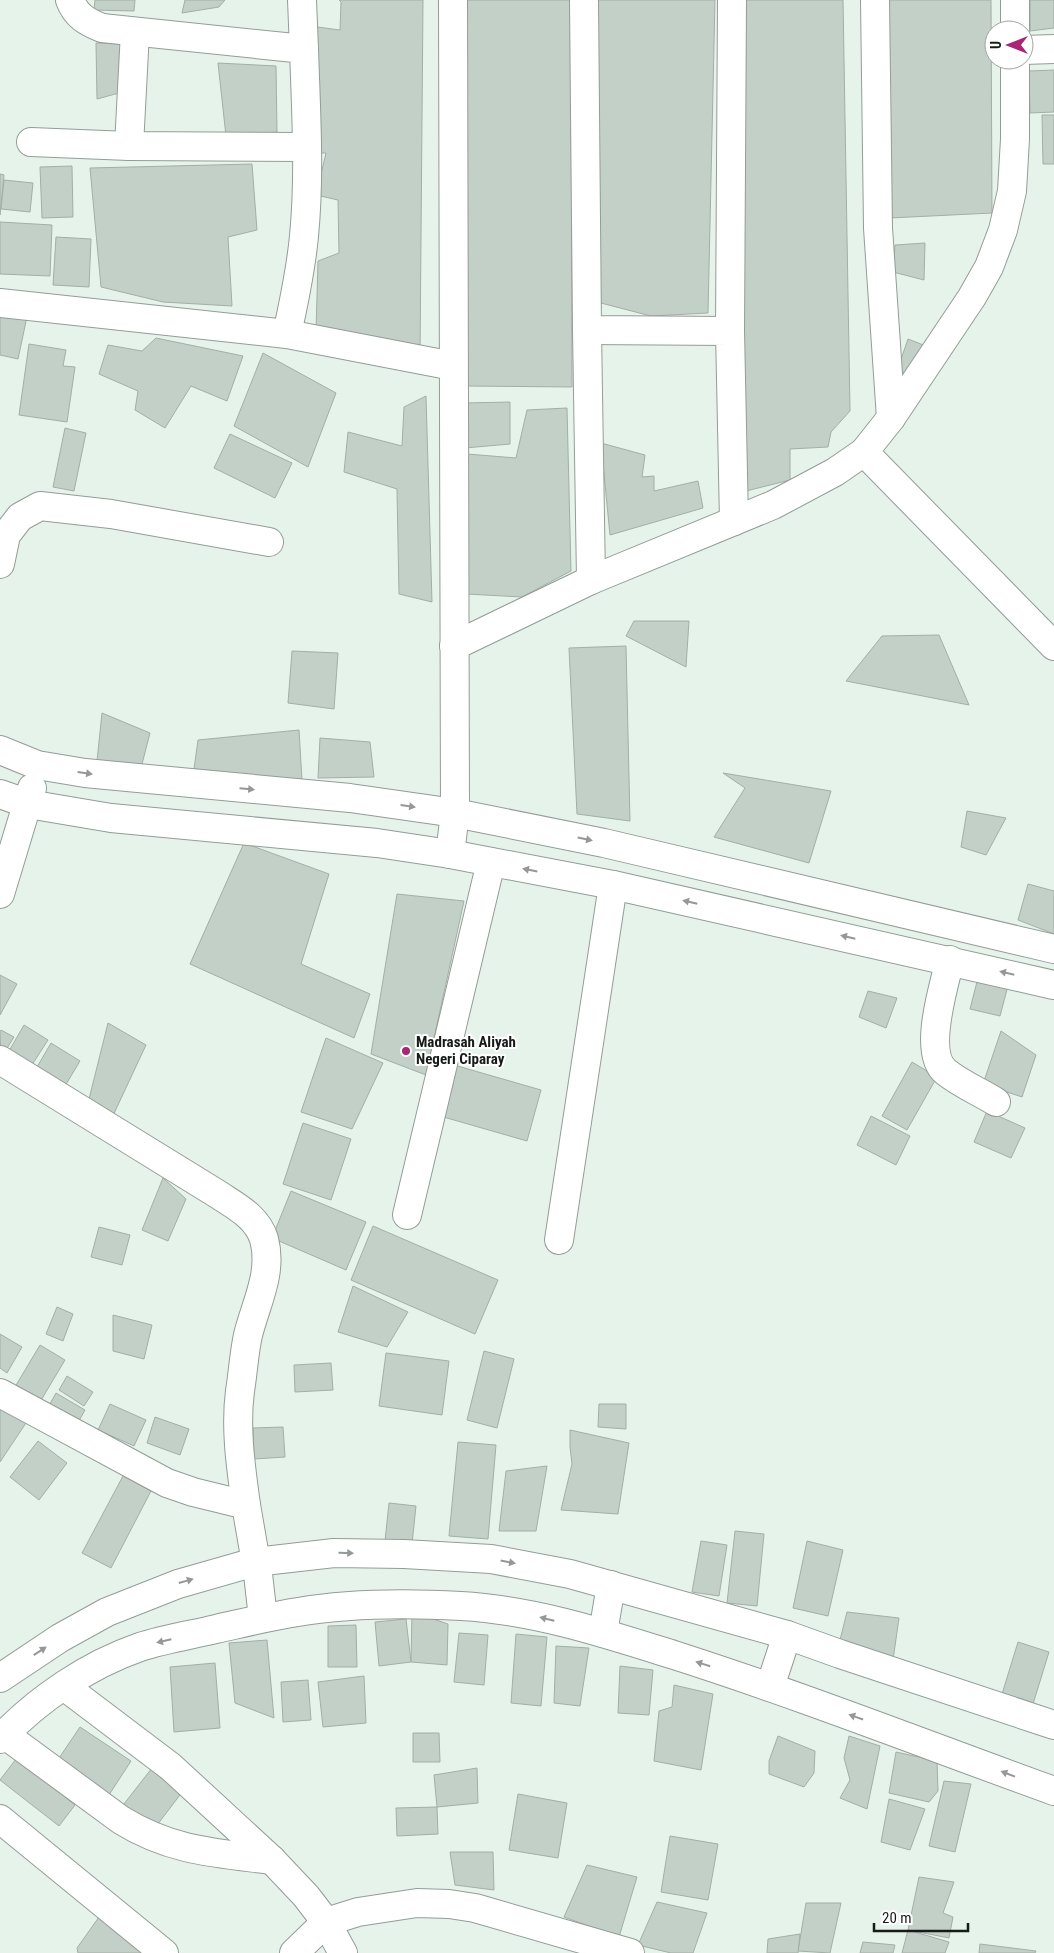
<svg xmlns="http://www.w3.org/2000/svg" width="1054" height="1953" font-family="'Roboto Condensed',sans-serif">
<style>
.building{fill:#c3d0c8;stroke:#a2aea6}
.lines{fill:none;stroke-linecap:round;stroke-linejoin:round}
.minor-casing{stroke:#929d96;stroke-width:30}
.minor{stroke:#fff;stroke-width:28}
.oneway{fill:#969897}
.poi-dot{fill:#a72675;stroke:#fff;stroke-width:2}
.labels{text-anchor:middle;stroke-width:4;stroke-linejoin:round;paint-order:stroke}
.poi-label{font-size:15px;font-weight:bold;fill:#161a18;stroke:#fff;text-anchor:start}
</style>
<rect width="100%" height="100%" fill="#e6f3eb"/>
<!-- building -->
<g class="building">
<path d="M95 0H135L134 11 94 10Z"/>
<path d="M185 0H225L219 7 182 13Z"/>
<path d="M339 0H423L420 357 316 331 318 261 339 253 338 200 316 195 326 153H317L310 26 340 30 341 2Z"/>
<path d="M464 0H571L572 387 466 386Z"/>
<path d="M594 0H715L708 313 651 316 597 302Z"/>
<path d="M741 0H843L850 411 831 432 828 447 790 449V480L742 492Z"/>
<path d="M884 0H991L992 213 890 218Z"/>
<path d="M1030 0H1054V28L1030 31Z"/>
<path d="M96 43 122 44 119 93 97 99Z"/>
<path d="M218 63 276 66 277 132 226 136Z"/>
<path d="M1054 70V112L1030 113 1029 71Z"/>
<path d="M1042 115H1054V164H1043Z"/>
<path d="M252 164 257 230 228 237 232 306 163 302 101 287 90 168Z"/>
<path d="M72 166 73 217 42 218 40 167Z"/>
<path d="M0 174 4 175 0 215Z"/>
<path d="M4 180 33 183 30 212 1 209Z"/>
<path d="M0 222 52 225 50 276 0 274Z"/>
<path d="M56 237 91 239 89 287 53 285Z"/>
<path d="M925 243 924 280 893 272 895 245Z"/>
<path d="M0 307 28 312 18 359 0 355Z"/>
<path d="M156 338 243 356 227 401 191 386 165 428 135 410 138 391 99 374 108 345 142 351Z"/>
<path d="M908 339 926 346 910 377 898 368Z"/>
<path d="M29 344 66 350 63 366 75 367 67 422 19 415Z"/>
<path d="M263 353 336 393 308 467 234 426Z"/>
<path d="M426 396 432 602 399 594 397 489 344 472 348 432 402 446 404 407Z"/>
<path d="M510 402V444L465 448 464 403Z"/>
<path d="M567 408 571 571 522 597 466 594 467 454 516 458 527 410Z"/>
<path d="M65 428 86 433 74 491 53 487Z"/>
<path d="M230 434 292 463 275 498 214 468Z"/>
<path d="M601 443 645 455 642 477 654 476V491L698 481 703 508 610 535Z"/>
<path d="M634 621H689L686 667 626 636Z"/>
<path d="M939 635 969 705 846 681 882 636Z"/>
<path d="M626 646 630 821 577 814 569 648Z"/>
<path d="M292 651 338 653 334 709 288 703Z"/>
<path d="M102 713 150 733 142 764 97 761Z"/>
<path d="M299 730 302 780 194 769 198 740Z"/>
<path d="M320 738 370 742 374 777 318 778Z"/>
<path d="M723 773 831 791 809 863 714 837 745 788Z"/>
<path d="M967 811 1006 818 986 855 961 847Z"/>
<path d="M244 843 329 874 301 964 370 994 354 1038 190 964Z"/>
<path d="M1028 884 1054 891V934L1018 920Z"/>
<path d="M397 894 464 901 426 1075 371 1054Z"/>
<path d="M979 974 1009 982 1000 1016 970 1009Z"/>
<path d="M0 975 17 984 0 1015Z"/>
<path d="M868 991 897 998 886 1028 859 1017Z"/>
<path d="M108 1023 146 1045 110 1122 86 1111Z"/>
<path d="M24 1025 48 1040 28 1071 5 1058Z"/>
<path d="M1 1030 14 1037 1 1058 0 1032Z"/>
<path d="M1001 1031 1036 1055 1022 1097 983 1084Z"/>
<path d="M326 1038 383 1063 352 1129 301 1112Z"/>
<path d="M51 1043 80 1061 62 1091 33 1074Z"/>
<path d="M912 1062 937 1077 907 1130 882 1116Z"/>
<path d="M454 1065 541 1090 527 1141 440 1116Z"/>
<path d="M987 1111 1025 1128 1011 1158 974 1142Z"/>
<path d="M871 1116 910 1136 896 1165 857 1145Z"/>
<path d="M303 1123 351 1139 331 1200 283 1184Z"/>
<path d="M163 1178 186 1199 168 1241 142 1230Z"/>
<path d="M291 1191 366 1222 346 1270 272 1238Z"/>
<path d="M373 1226 498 1280 475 1334 351 1280Z"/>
<path d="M99 1227 130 1235 122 1265 91 1257Z"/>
<path d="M353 1286 408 1312 387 1347 338 1332Z"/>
<path d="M57 1307 73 1314 63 1341 46 1334Z"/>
<path d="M113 1315 152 1325 144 1359 113 1351Z"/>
<path d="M0 1334 22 1347 7 1373 0 1368Z"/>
<path d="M40 1345 65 1360 37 1407 12 1392Z"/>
<path d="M484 1351 514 1359 497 1428 467 1420Z"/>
<path d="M386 1353 449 1361 442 1415 379 1406Z"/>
<path d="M331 1363 333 1390 295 1392 294 1365Z"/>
<path d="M67 1376 93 1392 84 1406 59 1390Z"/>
<path d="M56 1393 85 1410 76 1426 47 1409Z"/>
<path d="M0 1404 28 1420 0 1462Z"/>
<path d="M110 1404 146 1420 134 1446 98 1430Z"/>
<path d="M599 1404H626V1429L598 1427Z"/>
<path d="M155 1417 189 1429 180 1455 147 1443Z"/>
<path d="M283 1427 285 1457 254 1459 253 1428Z"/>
<path d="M570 1430 629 1443 618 1514 561 1510 572 1464 570 1447Z"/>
<path d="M38 1441 67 1463 39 1500 10 1477Z"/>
<path d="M458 1442 496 1445 488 1539 449 1536Z"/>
<path d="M547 1466 536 1531H499L506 1471Z"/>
<path d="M123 1476 151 1491 111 1568 82 1553Z"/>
<path d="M389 1503 416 1506 412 1544 385 1541Z"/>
<path d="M735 1531 764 1534 757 1606 727 1603Z"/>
<path d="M701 1541 727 1545 719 1596 692 1592Z"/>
<path d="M807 1541 843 1550 828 1616 793 1608Z"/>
<path d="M412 1612 448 1624 447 1665 411 1662Z"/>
<path d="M847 1612 899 1618 893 1660 839 1644Z"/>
<path d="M406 1619 411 1662 379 1666 375 1622Z"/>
<path d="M356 1625 357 1667H328V1626Z"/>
<path d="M459 1633 488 1635 484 1685 454 1682Z"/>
<path d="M516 1634 547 1637 541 1706 511 1703Z"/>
<path d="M267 1640 274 1718 235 1703 229 1643Z"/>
<path d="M1018 1642 1049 1652 1033 1704 1002 1694Z"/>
<path d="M556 1646 589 1648 580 1706 554 1703Z"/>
<path d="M215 1663 220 1728 174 1732 170 1667Z"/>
<path d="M620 1666 653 1670 649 1715 618 1713Z"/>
<path d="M364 1676 366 1723 323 1727 318 1682Z"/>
<path d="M308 1680 311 1720 283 1722 281 1682Z"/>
<path d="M674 1685 713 1694 701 1770 654 1761 659 1711 672 1707Z"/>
<path d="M80 1727 131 1761 107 1798 55 1764Z"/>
<path d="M413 1733H439L440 1762H413Z"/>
<path d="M778 1736 815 1751 814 1773 804 1787 769 1774V1761Z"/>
<path d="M849 1736 880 1746 867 1809 840 1798 850 1780 844 1758Z"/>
<path d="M896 1752 937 1761 938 1791 929 1802 889 1793Z"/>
<path d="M16 1759 75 1805 59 1826 0 1780Z"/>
<path d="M152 1768 183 1791 151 1833 120 1809Z"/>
<path d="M477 1768 478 1803 437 1807 434 1775Z"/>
<path d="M944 1781 971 1784 955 1852 929 1846Z"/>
<path d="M518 1794 567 1803 558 1858 509 1850Z"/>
<path d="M889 1799 925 1809 910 1850 881 1842Z"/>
<path d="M437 1807 438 1834 397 1836 396 1808Z"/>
<path d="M670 1836 718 1844 708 1900 661 1892Z"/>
<path d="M450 1852H493L494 1890 455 1885Z"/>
<path d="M587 1865 637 1877 619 1937 564 1917Z"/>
<path d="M919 1877 954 1882 943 1913 953 1917 949 1938 908 1930Z"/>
<path d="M657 1902 707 1913 693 1953H671L638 1945Z"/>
<path d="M806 1903H841L830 1953 798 1951Z"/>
<path d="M99 1917 151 1953H78L77 1948Z"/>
<path d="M908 1930 949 1942 945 1953H902Z"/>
<path d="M800 1934 798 1953H767L768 1939Z"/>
<path d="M863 1942 895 1945 893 1953H860Z"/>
<path d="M980 1944 1036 1951 1035 1953H979Z"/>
</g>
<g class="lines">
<!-- minor casing -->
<g class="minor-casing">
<g id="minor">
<path d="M302 0 304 49"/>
<path d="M584 0 587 330 730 331 734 521"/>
<path d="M875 0 878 228 891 418"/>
<path d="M1015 0V30"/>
<path d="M1024 50 1054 49"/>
<path d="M31 142 129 146 307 147"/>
<path d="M129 146 135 32"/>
<path d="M0 303 287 334C294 302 301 269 304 236 310 174 306 112 304 49L102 28C87 22 76 16 70 0"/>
<path d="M587 330 591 580"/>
<path d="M730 331 732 0"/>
<path d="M287 334 453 366"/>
<path d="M864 452 1054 646"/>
<path d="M0 564 6 535 20 517 40 506 111 514 269 542"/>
<path d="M454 646 591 580 773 505 835 472 864 452 891 418 972 297 989 267 1003 230 1012 191 1015 139V60"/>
<path d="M0 750 37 765 85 773 350 798 455 813 604 843 1054 949"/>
<path d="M0 794 28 804 111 818 377 843 450 854 613 885 1054 985"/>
<path d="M450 854 455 813 453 0"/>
<path d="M0 894 32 788"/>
<path d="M950 960C944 986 922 1053 946 1072 961 1084 980 1092 996 1102"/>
<path d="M0 1060 219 1195C237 1207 257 1217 264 1239 273 1273 256 1303 248 1335 244 1353 243 1373 240 1391 235 1429 241 1468 246 1505"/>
<path d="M407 1215 491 862"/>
<path d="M559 1240 613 885"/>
<path d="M0 1393 167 1483 193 1492 246 1505 258 1574 263 1618"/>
<path d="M603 1633 611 1585"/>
<path d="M0 1678 60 1638 107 1612 178 1584 255 1562 334 1553 404 1554 491 1559 570 1574 787 1635 840 1654 1054 1725"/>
<path d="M64 1686 171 1767 272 1860 306 1896 326 1922 343 1953"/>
<path d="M770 1687 787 1635"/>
<path d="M4 1734 121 1820C171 1851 216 1853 272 1860"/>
<path d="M0 1739C38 1699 88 1665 140 1647 164 1639 191 1635 216 1629 243 1623 271 1616 298 1612 351 1603 408 1603 461 1606 534 1610 604 1633 674 1655 802 1696 927 1745 1054 1791"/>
<path d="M0 1819 164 1953"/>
<path d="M294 1953 326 1922 358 1912 417 1903 449 1904 475 1908 630 1953"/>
</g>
</g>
<!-- minor -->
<use href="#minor" class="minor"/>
</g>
<!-- one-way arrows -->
<defs><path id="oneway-solid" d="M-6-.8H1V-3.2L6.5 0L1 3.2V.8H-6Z" transform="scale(1.25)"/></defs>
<g class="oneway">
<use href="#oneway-solid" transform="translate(85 773) rotate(8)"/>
<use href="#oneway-solid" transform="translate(247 789) rotate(5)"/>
<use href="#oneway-solid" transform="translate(408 806) rotate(8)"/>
<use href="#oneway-solid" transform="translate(585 839) rotate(12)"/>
<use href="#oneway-solid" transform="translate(530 870) rotate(-169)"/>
<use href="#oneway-solid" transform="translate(690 902) rotate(-167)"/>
<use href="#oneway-solid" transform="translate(848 937) rotate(-167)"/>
<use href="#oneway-solid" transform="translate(1007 973) rotate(-167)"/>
<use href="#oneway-solid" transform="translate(346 1553) rotate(1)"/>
<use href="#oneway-solid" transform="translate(508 1562) rotate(11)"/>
<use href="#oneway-solid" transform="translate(186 1581) rotate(-16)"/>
<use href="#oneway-solid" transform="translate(547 1619) rotate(-166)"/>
<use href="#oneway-solid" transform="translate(164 1641) rotate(167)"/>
<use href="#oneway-solid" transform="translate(40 1651) rotate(-33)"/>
<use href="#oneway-solid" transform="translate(703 1664) rotate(-163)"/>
<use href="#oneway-solid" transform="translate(856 1717) rotate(-161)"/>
<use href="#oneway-solid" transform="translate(1008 1774) rotate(-159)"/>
</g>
<!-- markers -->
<circle class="poi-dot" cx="406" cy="1051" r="5"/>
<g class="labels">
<!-- poi labels -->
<g class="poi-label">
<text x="416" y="1047">Madrasah Aliyah<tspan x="416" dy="17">Negeri Ciparay</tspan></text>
</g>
</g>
<!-- north arrow -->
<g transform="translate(1009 45) rotate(270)"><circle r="24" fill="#ffffff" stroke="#a2a3a3"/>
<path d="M0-4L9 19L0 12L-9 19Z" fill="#a72675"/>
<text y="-8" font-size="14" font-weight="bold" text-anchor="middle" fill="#161a18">U</text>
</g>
<!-- scale -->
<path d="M874 1923v8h94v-8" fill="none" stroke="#161a18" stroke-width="2.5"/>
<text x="882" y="1923" font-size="15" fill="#161a18" stroke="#ffffff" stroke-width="4" paint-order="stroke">20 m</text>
</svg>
